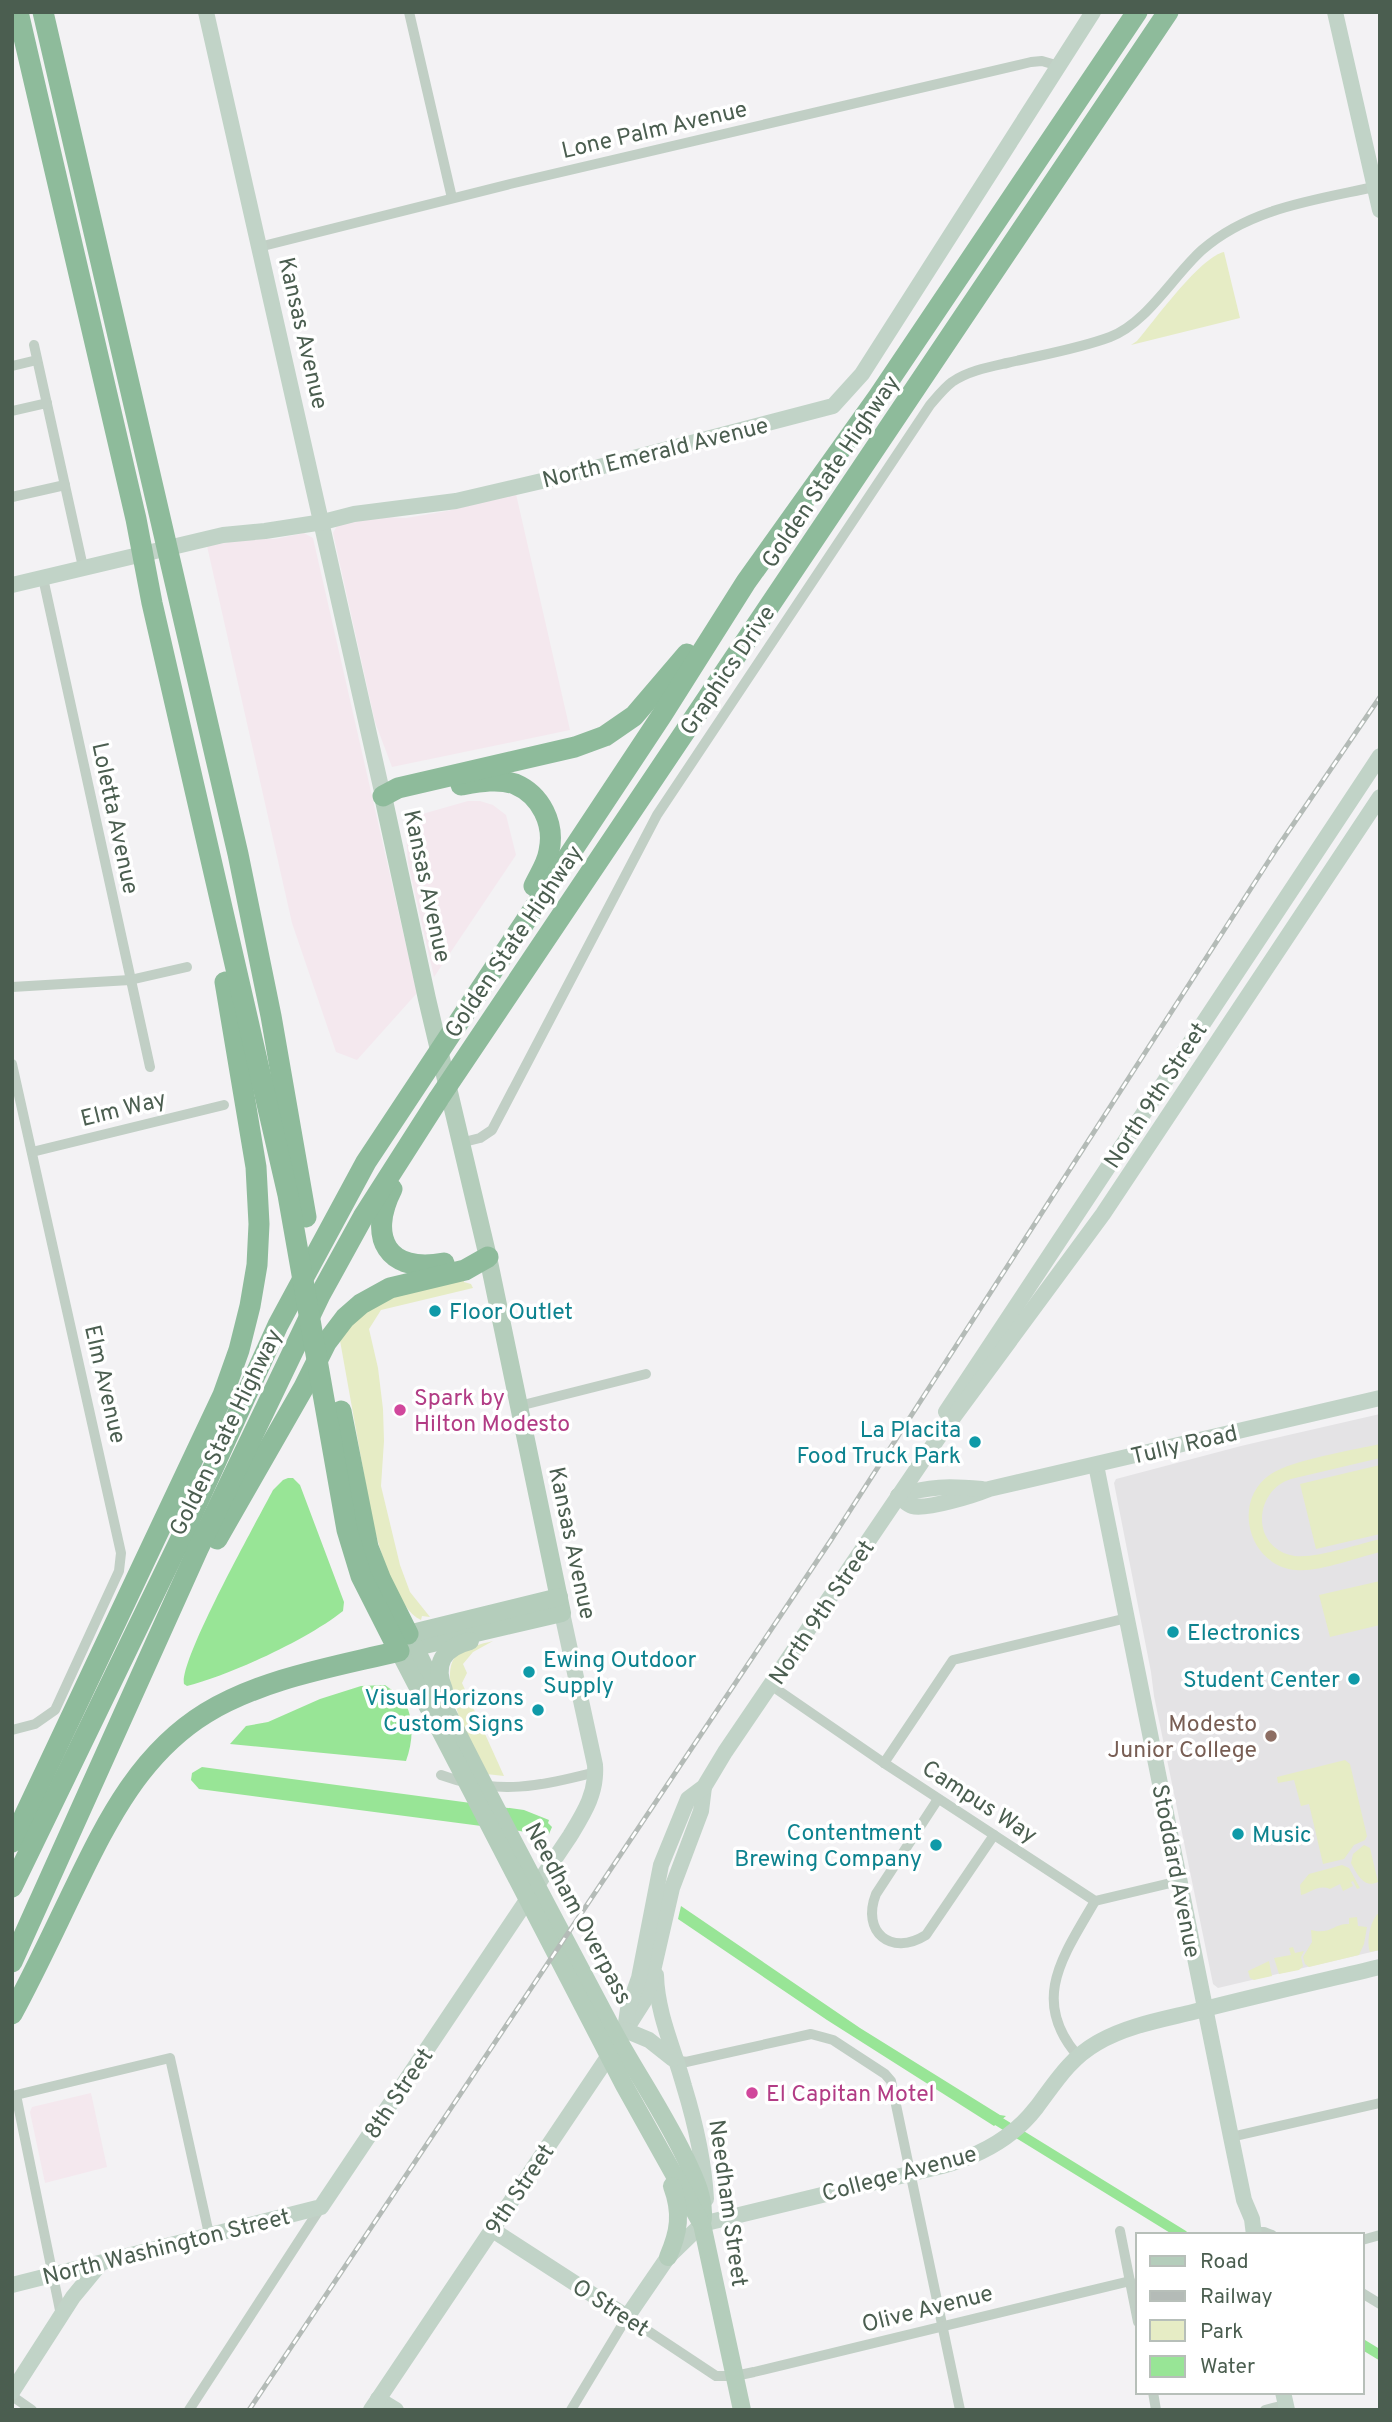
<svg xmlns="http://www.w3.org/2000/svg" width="1392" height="2422" font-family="Overpass,sans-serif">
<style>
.commercial{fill:#f4e8ee}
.education{fill:#e4e3e5}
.green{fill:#e6ecc5}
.water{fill:#98e596}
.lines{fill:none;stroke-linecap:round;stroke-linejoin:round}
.canal{stroke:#98e596;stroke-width:10}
.street{stroke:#c1cfc5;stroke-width:10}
.secondary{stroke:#c1d3c7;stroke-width:16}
.primary{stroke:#b4cdbb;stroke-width:18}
.highway{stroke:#8ebb9b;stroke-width:21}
.rail-casing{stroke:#b4bbb7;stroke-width:5}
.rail{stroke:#fff;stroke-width:2.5;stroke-dasharray:8;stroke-linecap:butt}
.culture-dot{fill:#0f9aa8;stroke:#fff;stroke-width:2.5}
.hotel-dot{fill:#d1479c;stroke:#fff;stroke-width:2.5}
.education-dot{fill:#8d6e63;stroke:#fff;stroke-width:2.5}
.labels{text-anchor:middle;stroke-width:7;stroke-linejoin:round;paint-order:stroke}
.street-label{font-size:23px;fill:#4b5e50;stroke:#fff}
.culture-label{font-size:23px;fill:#0d838f;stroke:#fff;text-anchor:start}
.hotel-label{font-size:23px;fill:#b23c85;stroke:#fff;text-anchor:start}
.education-label{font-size:23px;fill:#785e54;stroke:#fff;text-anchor:end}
</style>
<rect width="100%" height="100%" fill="#f3f2f4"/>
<!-- commercial -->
<g class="commercial">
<path d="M516 494 570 730 392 767 375 722 333 533 338 524 382 517 406 518 447 511Z"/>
<path d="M304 533 313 538 417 993 357 1060 336 1052 292 923 207 546 246 539H275Z"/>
<path d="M468 801H480L493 805 506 815 516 855 434 977 408 863 405 819Z"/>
<path d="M91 2093 107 2167 45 2183 30 2112 32 2107Z"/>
</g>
<!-- education -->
<path class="education" d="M1380 1414V1950L1218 1988 1213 1984 1212 1979 1154 1696 1151 1672 1114 1483 1116 1479 1241 1446Z"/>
<!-- green -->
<g class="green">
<path d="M1224 252 1240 318 1131 345 1137 341C1155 320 1200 257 1224 252Z"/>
<path d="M464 1277V1282L471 1284 473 1288 381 1310 369 1329 378 1368 383 1409 384 1441 381 1486 400 1565 410 1592 430 1617 422 1616 421 1620C397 1610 380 1549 373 1525L339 1335C368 1297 420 1290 464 1277Z"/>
<path d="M1380 1444V1458L1291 1479C1255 1490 1250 1544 1290 1555 1310 1561 1358 1544 1380 1539V1552C1355 1558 1320 1572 1296 1570 1248 1566 1231 1500 1271 1474 1292 1460 1353 1450 1380 1444Z"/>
<path d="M1380 1465V1534L1316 1549 1300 1484Z"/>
<path d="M1380 1581V1625L1330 1637 1319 1595Z"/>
<path d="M493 1641 473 1652 463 1664 467 1673 462 1683 504 1776 486 1774C474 1752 434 1676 457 1655 466 1647 481 1644 493 1641Z"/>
<path d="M1345 1760 1350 1764 1367 1836 1365 1840 1354 1845 1344 1859 1323 1864 1309 1804 1301 1806 1294 1780 1278 1783 1277 1777Z"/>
<path d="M1364 1845 1370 1848 1378 1882C1364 1889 1357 1874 1351 1863L1353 1854Z"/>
<path d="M1342 1865 1349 1868 1360 1888 1357 1889 1353 1881 1351 1882 1353 1886 1343 1891 1340 1884 1330 1889C1318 1884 1310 1893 1301 1895L1300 1885 1309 1874Z"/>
<path d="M1380 1912V1950L1370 1952C1366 1942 1370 1919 1380 1912Z"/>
<path d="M1357 1917 1358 1926 1367 1927 1364 1944 1359 1955 1309 1967 1305 1964 1303 1957 1312 1942 1311 1930C1331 1935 1334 1923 1349 1924V1918Z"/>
<path d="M1293 1947 1295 1953 1304 1951 1301 1957 1303 1966 1299 1970 1279 1974 1274 1958 1291 1955 1289 1948Z"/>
<path d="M1269 1961 1272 1976 1254 1980 1250 1978 1248 1971Z"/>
</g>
<!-- water -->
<g class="water">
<path d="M288 1478H293L300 1485 344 1602 343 1611C308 1639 231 1675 187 1686L184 1684C179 1660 257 1521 273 1490L283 1480Z"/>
<path d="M385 1685C390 1689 399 1694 403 1699 415 1718 413 1742 406 1761L230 1744 246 1726 268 1722 320 1699 361 1686Z"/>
<path d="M202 1767 524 1810 549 1820 548 1823 552 1827 549 1834 542 1836 520 1831 199 1789 191 1780 192 1773Z"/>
<path d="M681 1906 860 2028 1000 2115 1006 2116 994 2126 827 2020 678 1919Z"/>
</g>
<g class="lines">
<!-- canal -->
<g class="canal">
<path d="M990 2116 1183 2235"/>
<path d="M1362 2344 1380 2355"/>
</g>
<!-- street -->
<g class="street">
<path d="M409 12 452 198"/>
<path d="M259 247 510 184 1031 62 1042 61 1059 66"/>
<path d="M34 345 83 567"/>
<path d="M12 366 37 360"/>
<path d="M12 411 47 403"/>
<path d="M12 497 65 485"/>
<path d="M43 578 150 1067"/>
<path d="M12 987 130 980 187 967"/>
<path d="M12 1064 121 1553 119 1571 55 1710 35 1724 12 1730"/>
<path d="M460 1143 480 1138 492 1130 657 815 930 405C937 397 944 388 952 382 968 371 989 367 1007 363 1041 355 1078 349 1110 337 1147 323 1173 276 1202 250 1250 208 1315 200 1374 187"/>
<path d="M32 1152 224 1105"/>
<path d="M519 1406 646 1374"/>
<path d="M772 1686 884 1763 1095 1901 1179 1881"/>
<path d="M884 1763 953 1660 1127 1618"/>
<path d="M441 1775C498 1796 540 1786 596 1772"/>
<path d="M938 1799 876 1894C861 1932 891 1957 926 1935L994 1835"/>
<path d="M1078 2056C1029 2000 1064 1955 1095 1901"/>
<path d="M675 2060 686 2062 811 2034 833 2040 885 2074 891 2081 960 2410"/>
<path d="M1231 2137 1380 2103"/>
<path d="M1120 2231 1138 2322"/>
<path d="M1254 2232H1264L1272 2235"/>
<path d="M1362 2240 1380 2235"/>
<path d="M1362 2293 1380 2304"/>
<path d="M61 2315 16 2095 170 2058 209 2234"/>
<path d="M1153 2392 1156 2410"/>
<path d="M12 2396 32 2410"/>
<path d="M189 2410 321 2207"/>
<path d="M571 2410 627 2317 716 2376H735L754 2372 1130 2281"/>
<path d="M1265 2410 1285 2405"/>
</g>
<!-- secondary -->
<g class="secondary">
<path d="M206 12 383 796"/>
<path d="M1335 12 1380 210"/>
<path d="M12 585 223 535 265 531 323 522 354 514 456 501 576 473 833 406 862 374 1093 12"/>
<path d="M946 1412 1380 756"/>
<path d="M1096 1465 1231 2137 1244 2200 1252 2219 1254 2235"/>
<path d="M898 1496C902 1499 908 1505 912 1506 927 1510 974 1495 989 1489L1380 1398"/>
<path d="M898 1496C930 1486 948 1486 982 1489"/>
<path d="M656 1975C657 2014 674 2049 684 2086 695 2122 704 2161 706 2199"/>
<path d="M630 2023 644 2001 650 1984 672 1888 701 1811 704 1787"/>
<path d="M625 2030 628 2009 639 1978 661 1865 688 1799 704 1787 725 1752 938 1438 1103 1214 1380 797"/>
<path d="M625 2030 649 2040 673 2059"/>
<path d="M491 2229 627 2317 668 2257 702 2224 942 2166C979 2156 1012 2139 1036 2108 1055 2083 1069 2059 1097 2043 1126 2026 1160 2020 1193 2012 1255 1996 1317 1982 1380 1967"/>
<path d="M12 2285 321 2207 570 1836C584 1813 597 1793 595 1765L562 1613"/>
<path d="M12 2392 73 2297 101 2263"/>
<path d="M1283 2392 1287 2410"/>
<path d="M378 2399 396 2410"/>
<path d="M371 2410 614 2048"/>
</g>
<!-- primary -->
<g class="primary">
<path d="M383 796 427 999 488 1257 562 1613 399 1651"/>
<path d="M411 1639C475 1772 546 1903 615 2034 639 2078 669 2121 690 2168 698 2185 706 2205 702 2224L742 2410"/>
<path d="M402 1644 408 1634 559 1597"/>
<path d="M399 1651 624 2085 700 2221"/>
<path d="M444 1690C433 1664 443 1648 470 1641"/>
<path d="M668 2257C679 2232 682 2213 672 2186"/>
</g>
<!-- highway -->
<g class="highway">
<path d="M43 12 238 854 271 1016 306 1217"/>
<path d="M461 785C478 782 498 778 515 784 541 795 555 824 549 851 547 864 539 875 534 886"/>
<path d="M383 796 398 788 575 747 605 736 634 716 687 654"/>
<path d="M392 1189C367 1238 388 1274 444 1263"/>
<path d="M341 1411 368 1547 381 1580 408 1634"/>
<path d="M217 1539 304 1387 326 1343 345 1318 361 1304 390 1288 465 1270 488 1257"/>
<path d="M12 1842 223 1395 239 1350 250 1306 257 1265 259 1224 256 1167 225 982"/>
<path d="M12 1887 184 1532 278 1325 366 1162 662 715 746 582 878 397 1137 12"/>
<path d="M12 1962 198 1549 320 1295 363 1217 439 1098 1168 12"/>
<path d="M12 2014C35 1972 55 1928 76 1885 108 1819 141 1753 206 1713 264 1678 334 1667 399 1651L361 1576 347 1530 288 1195 152 603 136 519 18 12"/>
</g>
<!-- rail casing -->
<g class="rail-casing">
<path id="rail" d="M249 2410 831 1540 1277 848 1380 697"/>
</g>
<!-- rail -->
<use href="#rail" class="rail"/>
</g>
<!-- markers -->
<g class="culture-dot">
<circle cx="435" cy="1311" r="7"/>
<circle cx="975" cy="1442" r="7"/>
<circle cx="1173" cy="1632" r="7"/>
<circle cx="529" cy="1672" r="7"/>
<circle cx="1354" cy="1679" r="7"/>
<circle cx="538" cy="1710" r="7"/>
<circle cx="1238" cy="1834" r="7"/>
<circle cx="936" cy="1845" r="7"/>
</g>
<g class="hotel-dot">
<circle cx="400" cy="1410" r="7"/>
<circle cx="752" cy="2093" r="7"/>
</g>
<circle class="education-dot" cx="1271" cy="1736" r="7"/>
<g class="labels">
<!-- street labels -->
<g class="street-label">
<text transform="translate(654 129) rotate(-13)" y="8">Lone Palm Avenue</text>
<text transform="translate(304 333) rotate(77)" y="8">Kansas Avenue</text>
<text transform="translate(655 452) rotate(-14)" y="8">North Emerald Avenue</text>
<text transform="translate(830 471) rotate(-56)" y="8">Golden State Highway</text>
<text transform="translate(727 670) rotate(-56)" y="8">Graphics Drive</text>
<text transform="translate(116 818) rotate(78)" y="8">Loletta Avenue</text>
<text transform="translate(428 886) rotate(78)" y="8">Kansas Avenue</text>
<text transform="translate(513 941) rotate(-56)" y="8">Golden State Highway</text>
<text transform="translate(1155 1095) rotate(-57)" y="8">North 9th Street</text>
<text transform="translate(123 1108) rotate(-14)" y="8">Elm Way</text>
<text transform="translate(106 1384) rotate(77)" y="8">Elm Avenue</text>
<text transform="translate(225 1432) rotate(-64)" y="8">Golden State Highway</text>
<text transform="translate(1184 1444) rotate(-13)" y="8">Tully Road</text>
<text transform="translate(573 1543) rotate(78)" y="8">Kansas Avenue</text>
<text transform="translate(821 1612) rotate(-56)" y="8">North 9th Street</text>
<text transform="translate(980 1801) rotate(33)" y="8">Campus Way</text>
<text transform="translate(1177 1871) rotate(79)" y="8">Stoddard Avenue</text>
<text transform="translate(579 1913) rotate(62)" y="8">Needham Overpass</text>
<text transform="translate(398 2093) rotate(-56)" y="8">8th Street</text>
<text transform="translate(899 2173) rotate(-15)" y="8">College Avenue</text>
<text transform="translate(519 2189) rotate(-56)" y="8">9th Street</text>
<text transform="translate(729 2203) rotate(82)" y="8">Needham Street</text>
<text transform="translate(166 2246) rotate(-14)" y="8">North Washington Street</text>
<text transform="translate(611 2307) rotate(33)" y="8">O Street</text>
<text transform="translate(927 2308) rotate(-14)" y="8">Olive Avenue</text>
</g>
<!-- culture labels -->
<g class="culture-label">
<text x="449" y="1319">Floor Outlet</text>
<text x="961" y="1437" text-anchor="end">La Placita<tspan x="961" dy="26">Food Truck Park</tspan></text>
<text x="1187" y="1640">Electronics</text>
<text x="543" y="1667">Ewing Outdoor<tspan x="543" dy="26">Supply</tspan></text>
<text x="1340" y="1687" text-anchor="end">Student Center</text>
<text x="524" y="1705" text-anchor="end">Visual Horizons<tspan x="524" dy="26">Custom Signs</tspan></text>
<text x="922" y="1840" text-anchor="end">Contentment<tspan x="922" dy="26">Brewing Company</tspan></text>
<text x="1252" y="1842">Music</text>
</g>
<!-- hotel labels -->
<g class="hotel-label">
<text x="414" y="1405">Spark by<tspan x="414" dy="26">Hilton Modesto</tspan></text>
<text x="766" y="2101">El Capitan Motel</text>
</g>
<!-- education labels -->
<g class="education-label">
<text x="1257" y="1731">Modesto<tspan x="1257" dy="26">Junior College</tspan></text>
</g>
</g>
<!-- border -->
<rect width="1392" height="2422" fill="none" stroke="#4b5e50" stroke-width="28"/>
<!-- legend -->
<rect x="1136" y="2233" width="228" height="161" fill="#ffffff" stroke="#b7bfb9" stroke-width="2"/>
<rect x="1150" y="2256" width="35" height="10" fill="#b4cdbb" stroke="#b7bfb9" stroke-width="2"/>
<text x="1200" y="2268" font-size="21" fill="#4b5e50">Road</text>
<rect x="1150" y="2291" width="35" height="10" fill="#b4bbb7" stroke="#b7bfb9" stroke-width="2"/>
<text x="1200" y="2303" font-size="21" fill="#4b5e50">Railway</text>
<rect x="1150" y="2320" width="35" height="21" fill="#e6ecc5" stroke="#b7bfb9" stroke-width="2"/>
<text x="1200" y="2338" font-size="21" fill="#4b5e50">Park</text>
<rect x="1150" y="2356" width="35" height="21" fill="#98e596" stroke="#b7bfb9" stroke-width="2"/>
<text x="1200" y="2373" font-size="21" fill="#4b5e50">Water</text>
</svg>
